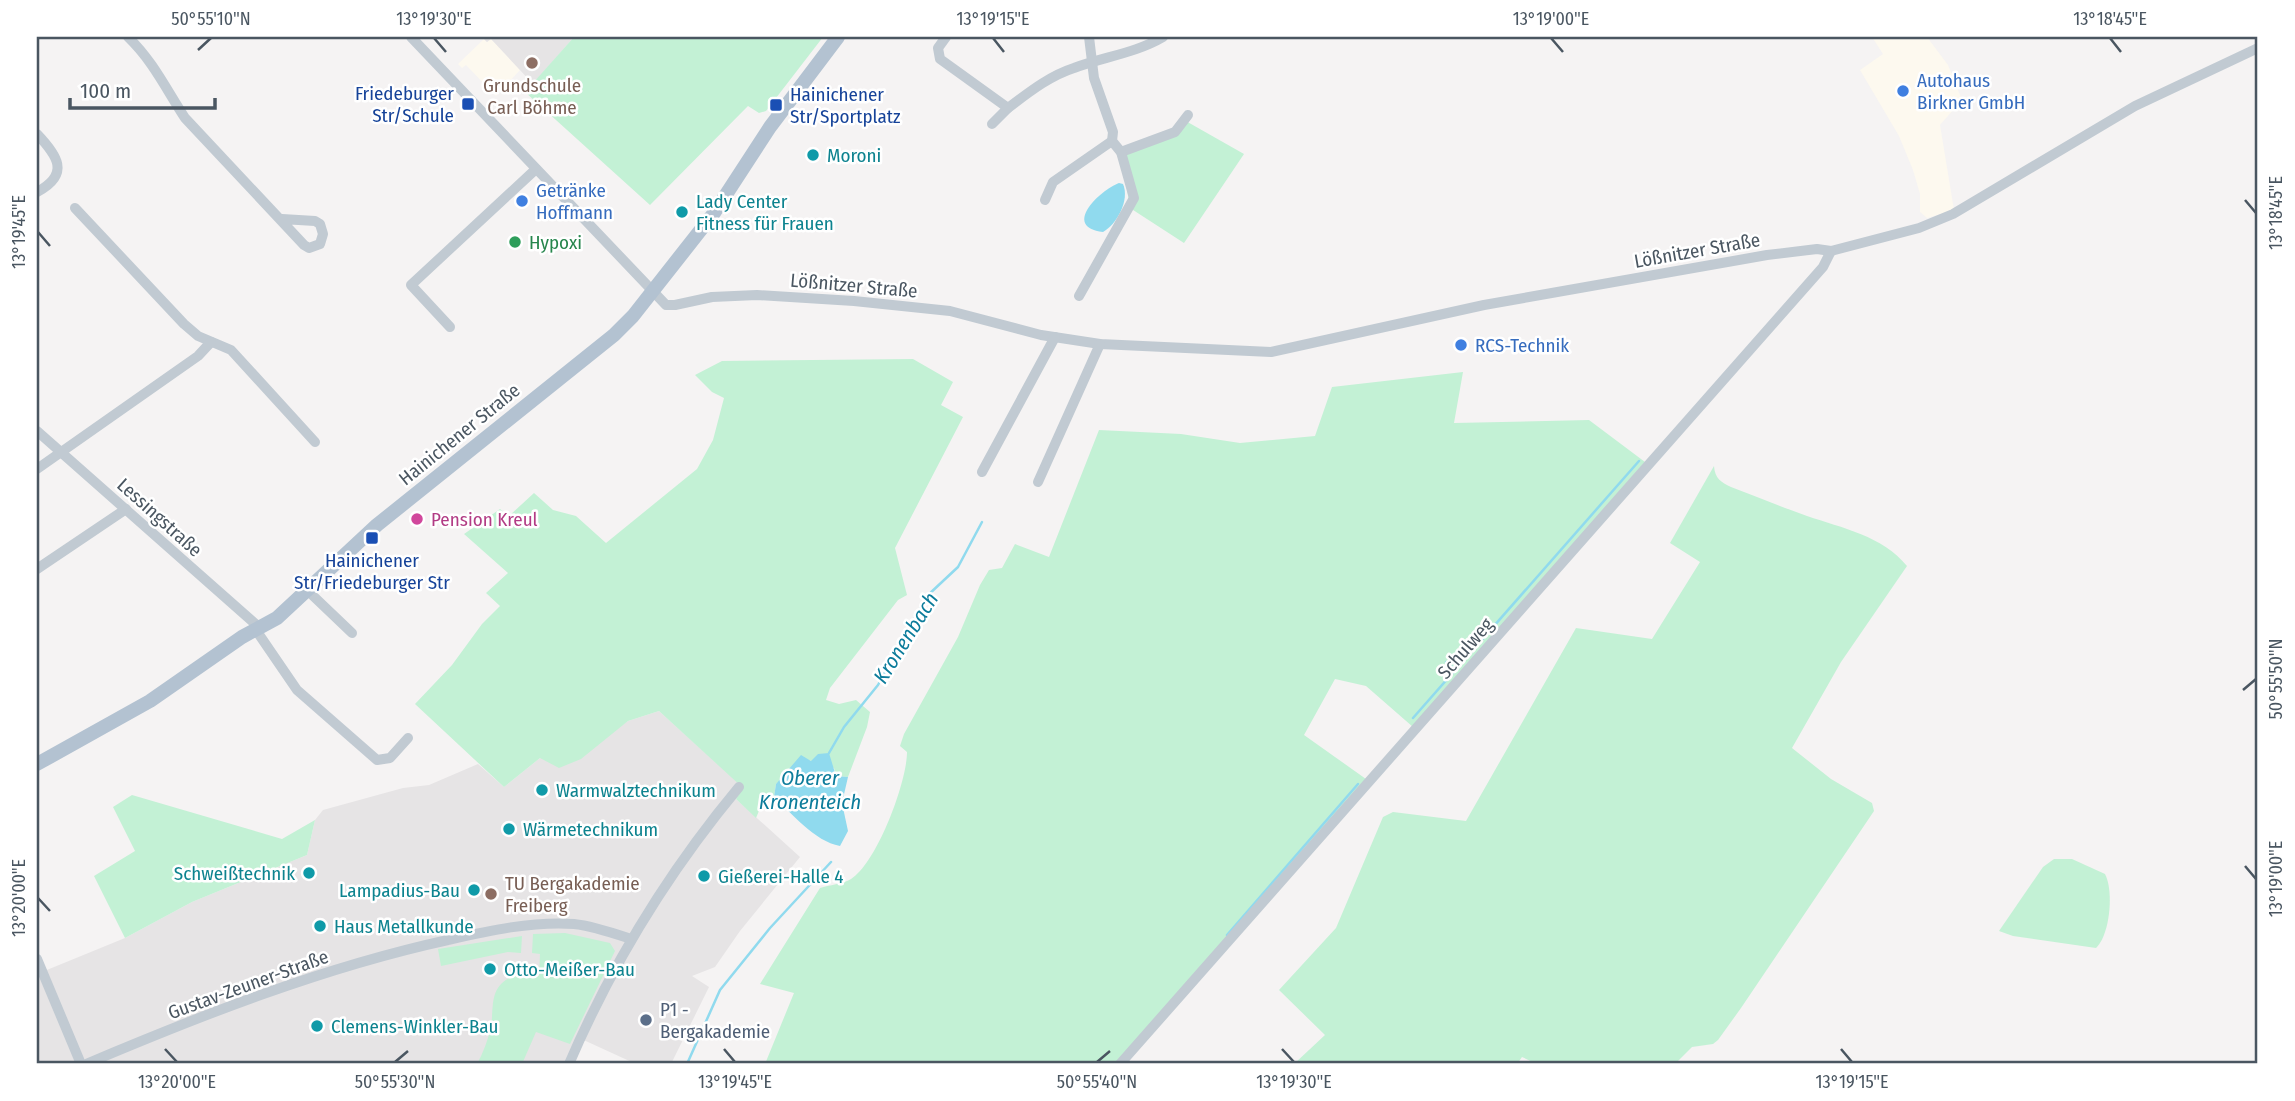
<svg xmlns="http://www.w3.org/2000/svg" width="2295" height="1101" font-family="'Fira Sans Condensed',sans-serif">
<style>
.commercial{fill:#fdf9ef}
.education{fill:#e6e4e5}
.green{fill:#c3f1d5}
.water{fill:#90daee}
.lines{fill:none;stroke-linecap:round;stroke-linejoin:round}
.stream{stroke:#90daee;stroke-width:2.5}
.minor{stroke:#c1cad2;stroke-width:10}
.major{stroke:#b3c2d1;stroke-width:14}
.ticks{fill:none;stroke:#4a5661;stroke-width:2.5}
.education-dot{fill:#8d6e63;stroke:#fff;stroke-width:2.5}
.shop-dot{fill:#3f7fe0;stroke:#fff;stroke-width:2.5}
.transit-dot{fill:#1a4fb4;stroke:#fff;stroke-width:2.5}
.culture-dot{fill:#0f9aa8;stroke:#fff;stroke-width:2.5}
.leisure-dot{fill:#2e9e5b;stroke:#fff;stroke-width:2.5}
.hotel-dot{fill:#d1479c;stroke:#fff;stroke-width:2.5}
.service-dot{fill:#5c6f8a;stroke:#fff;stroke-width:2.5}
.labels{text-anchor:middle;stroke-width:5;stroke-linejoin:round;paint-order:stroke}
.shop-label{font-size:19px;fill:#366cbe;stroke:#fff;text-anchor:start}
.education-label{font-size:19px;fill:#785e54;stroke:#fff}
.transit-label{font-size:19px;fill:#164399;stroke:#fff;text-anchor:end}
.culture-label{font-size:19px;fill:#0d838f;stroke:#fff;text-anchor:start}
.leisure-label{font-size:19px;fill:#27864d;stroke:#fff;text-anchor:start}
.street-label{font-size:19px;fill:#4a5661;stroke:#fff}
.hotel-label{font-size:19px;fill:#b23c85;stroke:#fff;text-anchor:start}
.service-label{font-size:19px;fill:#4e5e75;stroke:#fff;text-anchor:start}
.water-label{font-size:21px;font-style:italic;fill:#0c7c9b;stroke:#fff}
.neatline{fill:none;stroke:#4a5661;stroke-width:2.5}
.ticks-label{font-size:18px;text-anchor:middle;fill:#4a5661}
</style>
<rect width="100%" height="100%" fill="#f5f3f3"/>
<!-- commercial -->
<g class="commercial">
<path d="M1872 37H1927L1948 65 1962 100 1940 125 1954 210 1927 218 1920 212V194L1913 170 1899 136 1860 70 1883 54Z"/>
<path d="M484 39 487 42 491 39 520 70 496 96 466 65 462 68 458 64Z"/>
</g>
<!-- education -->
<g class="education">
<path d="M482 37H574L533 84 491 39 487 42Z"/>
<path d="M659 711 744 788 736 799 800 857 740 931 715 967 692 976 709 987 671 1064H636L577 1037 564 1064H37V974L125 938 192 902 307 855 315 820 323 810 403 788 429 785 478 764 504 787 540 758 618 728 628 721Z"/>
</g>
<!-- green -->
<g class="green">
<path d="M574 37H823L766 111 759 113 748 106 650 205 525 92Z"/>
<path d="M1184 120 1244 154 1184 243 1130 208 1121 152 1175 132Z"/>
<path d="M913 359 953 382 941 405 963 417 895 548 907 595 898 600 830 688 826 700 839 704 856 700 870 712 867 727 848 777 836 776 834 768 805 759 776 784 774 797 761 806 756 818 736 799 743 788 659 711 628 721 581 759 559 768 540 758 504 787 415 704 452 665 482 624 500 606 486 593 508 573 464 534 500 509 509 516 534 493 553 510 576 516 606 543 697 469 713 440 724 398 712 392 695 375 722 361Z"/>
<path d="M1463 372 1454 423 1589 420 1645 462 1413 727 1366 686 1335 679 1304 735 1366 779 1119 1064H765L794 993 760 984 820 888C829 885 843 884 851 879 877 863 907 782 907 752L900 746 904 734 958 637 980 585 989 570 1002 568 1015 544 1049 557 1099 430 1181 434 1240 443 1315 436 1332 387Z"/>
<path d="M1714 466C1715 479 1721 482 1731 487 1757 497 1782 507 1807 516 1842 528 1883 536 1907 566L1841 662 1792 748 1831 779 1872 803 1874 811 1741 1008 1718 1040 1713 1044 1692 1047 1675 1064H1537L1522 1057 1517 1064H1294L1325 1035 1279 990 1336 928 1383 817 1393 812 1466 821 1576 628 1652 639 1700 562 1670 543Z"/>
<path d="M132 795 282 839 315 820 307 855 192 902 125 938 94 876 135 851 113 807Z"/>
<path d="M2054 859H2072L2105 874C2114 891 2110 935 2096 948L2013 936 1999 931 2043 867Z"/>
<path d="M565 933 610 943 615 951 570 1044 536 1032 522 1064H477C483 1053 488 1040 491 1027 494 1008 489 989 509 978V975L539 976 540 954 532 953 533 934Z"/>
<path d="M522 936 521 953 508 952 441 966 438 949Z"/>
</g>
<!-- water -->
<g class="water">
<path d="M1119 183 1123 184C1130 200 1117 224 1103 232 1061 227 1100 190 1119 183Z"/>
<path d="M829 753 836 776 848 777 842 803 848 831 840 846C814 841 793 814 774 797L776 784 801 755 811 761 818 754Z"/>
</g>
<g class="lines">
<!-- stream -->
<g class="stream">
<path d="M1446 662 1454 669"/>
<path d="M1413 718 1639 461"/>
<path d="M829 753 844 727 878 685 927 596 958 567 982 522"/>
<path d="M1227 935 1358 784"/>
<path d="M687 1064 720 990 770 928 831 862"/>
</g>
<!-- minor -->
<g class="minor">
<path d="M128 37C153 61 166 89 185 118L304 245 309 248 320 244 323 234 320 224 315 221 282 219"/>
<path d="M411 37 666 305H675L712 297 757 295 854 301 950 311 1041 335 1100 344 1271 352 1484 305 1767 255 1817 249 1831 251 1919 228 1953 214 2135 106 2258 48"/>
<path d="M946 37 938 48 940 59 1008 108C1028 93 1049 76 1074 68 1103 57 1136 53 1163 37"/>
<path d="M992 124 1008 108"/>
<path d="M37 134C57 155 71 174 37 192"/>
<path d="M1121 152 1175 132 1188 115"/>
<path d="M1045 200 1053 182 1112 141"/>
<path d="M75 208 184 324 198 336 231 350 315 442"/>
<path d="M1079 296 1134 198 1121 152 1112 141 1113 132 1094 78 1089 37"/>
<path d="M450 327 411 285 536 169"/>
<path d="M37 431 260 628"/>
<path d="M37 469 198 356 211 342"/>
<path d="M982 472 1055 337"/>
<path d="M1038 482 1100 344"/>
<path d="M37 569 126 509"/>
<path d="M308 591 352 633"/>
<path d="M256 630 297 690 377 760 390 758 408 738"/>
<path d="M37 959 81 1064"/>
<path d="M86 1064C202 1015 324 967 448 940 488 931 532 921 574 924 593 926 613 933 631 939"/>
<path d="M569 1064C612 964 669 871 739 787"/>
<path d="M1120 1064 1823 267 1831 251"/>
</g>
<!-- major -->
<path class="major" d="M37 764 150 701 242 637 277 618 377 525 614 335 633 316 714 213 770 127 838 37"/>
</g>
<!-- ticks -->
<path class="ticks" d="M434 38 446 52M993 38 1004 52M1551 38 1563 52M2110 38 2121 52M198 50 211 38M2245 200 2256 213M38 232 50 246M2243 690 2256 679M2245 866 2256 879M38 898 50 911M165 1049 177 1062M724 1049 735 1062M1282 1049 1294 1062M1841 1049 1852 1062M395 1062 408 1051M1097 1062 1110 1051"/>
<!-- markers -->
<g class="education-dot">
<circle cx="532" cy="63" r="7"/>
<circle cx="491" cy="894" r="7"/>
</g>
<g class="shop-dot">
<circle cx="1903" cy="91" r="7"/>
<circle cx="522" cy="201" r="7"/>
<circle cx="1461" cy="345" r="7"/>
</g>
<g class="transit-dot">
<rect x="461" y="97" width="14" height="14" rx="3.5"/>
<rect x="769" y="98" width="14" height="14" rx="3.5"/>
<rect x="365" y="531" width="14" height="14" rx="3.5"/>
</g>
<g class="culture-dot">
<circle cx="813" cy="155" r="7"/>
<circle cx="682" cy="212" r="7"/>
<circle cx="542" cy="790" r="7"/>
<circle cx="509" cy="829" r="7"/>
<circle cx="309" cy="873" r="7"/>
<circle cx="704" cy="876" r="7"/>
<circle cx="474" cy="890" r="7"/>
<circle cx="320" cy="926" r="7"/>
<circle cx="490" cy="969" r="7"/>
<circle cx="317" cy="1026" r="7"/>
</g>
<circle class="leisure-dot" cx="515" cy="242" r="7"/>
<circle class="hotel-dot" cx="417" cy="519" r="7"/>
<circle class="service-dot" cx="646" cy="1020" r="7"/>
<g class="labels">
<!-- shop labels -->
<g class="shop-label">
<text x="1917" y="87">Autohaus<tspan x="1917" dy="22">Birkner GmbH</tspan></text>
<text x="536" y="197">Getränke<tspan x="536" dy="22">Hoffmann</tspan></text>
<text x="1475" y="352">RCS-Technik</text>
</g>
<!-- education labels -->
<g class="education-label">
<text x="532" y="92">Grundschule<tspan x="532" dy="22">Carl Böhme</tspan></text>
<text x="505" y="890" text-anchor="start">TU Bergakademie<tspan x="505" dy="22">Freiberg</tspan></text>
</g>
<!-- transit labels -->
<g class="transit-label">
<text x="454" y="100">Friedeburger<tspan x="454" dy="22">Str/Schule</tspan></text>
<text x="790" y="101" text-anchor="start">Hainichener<tspan x="790" dy="22">Str/Sportplatz</tspan></text>
<text x="372" y="567" text-anchor="middle">Hainichener<tspan x="372" dy="22">Str/Friedeburger Str</tspan></text>
</g>
<!-- culture labels -->
<g class="culture-label">
<text x="827" y="162">Moroni</text>
<text x="696" y="208">Lady Center<tspan x="696" dy="22">Fitness für Frauen</tspan></text>
<text x="556" y="797">Warmwalztechnikum</text>
<text x="523" y="836">Wärmetechnikum</text>
<text x="295" y="880" text-anchor="end">Schweißtechnik</text>
<text x="718" y="883">Gießerei-Halle 4</text>
<text x="460" y="897" text-anchor="end">Lampadius-Bau</text>
<text x="334" y="933">Haus Metallkunde</text>
<text x="504" y="976">Otto-Meißer-Bau</text>
<text x="331" y="1033">Clemens-Winkler-Bau</text>
</g>
<!-- leisure labels -->
<g class="leisure-label">
<text x="529" y="249">Hypoxi</text>
</g>
<!-- street labels -->
<g class="street-label">
<text transform="translate(1697 250) rotate(-10)" y="7">Lößnitzer Straße</text>
<text transform="translate(854 285) rotate(5)" y="7">Lößnitzer Straße</text>
<text transform="translate(459 434) rotate(-39)" y="7">Hainichener Straße</text>
<text transform="translate(160 517) rotate(42)" y="7">Lessingstraße</text>
<text transform="translate(1465 648) rotate(-49)" y="7">Schulweg</text>
<text transform="translate(248 984) rotate(-20)" y="7">Gustav-Zeuner-Straße</text>
</g>
<!-- hotel labels -->
<g class="hotel-label">
<text x="431" y="526">Pension Kreul</text>
</g>
<!-- service labels -->
<g class="service-label">
<text x="660" y="1016">P1 -<tspan x="660" dy="22">Bergakademie</tspan></text>
</g>
<!-- water labels -->
<g class="water-label">
<text transform="translate(906 638) rotate(-58)" y="7">Kronenbach</text>
<text x="810" y="785">Oberer<tspan x="810" dy="24">Kronenteich</tspan></text>
</g>
</g>
<!-- border -->
<rect width="2295" height="1101" fill="none" stroke="#ffffff" stroke-width="77"/>
<!-- scale -->
<path d="M70 98v10h145v-10" fill="none" stroke="#4a5661" stroke-width="3.5"/>
<text x="80" y="98" font-size="21" fill="#4a5661" stroke="#ffffff" stroke-width="5" paint-order="stroke">100 m</text>
<rect x="38" y="38" width="2218" height="1024" class="neatline"/>
<g class="ticks-label">
<text x="211" y="25">50°55'10"N</text>
<text x="434" y="25">13°19'30"E</text>
<text x="993" y="25">13°19'15"E</text>
<text x="1551" y="25">13°19'00"E</text>
<text x="2110" y="25">13°18'45"E</text>
<text transform="translate(2276 213) rotate(-90)" y="6">13°18'45"E</text>
<text transform="translate(19 232) rotate(-90)" y="6">13°19'45"E</text>
<text transform="translate(2276 679) rotate(-90)" y="6">50°55'50"N</text>
<text transform="translate(2276 879) rotate(-90)" y="6">13°19'00"E</text>
<text transform="translate(19 898) rotate(-90)" y="6">13°20'00"E</text>
<text x="177" y="1088">13°20'00"E</text>
<text x="395" y="1088">50°55'30"N</text>
<text x="735" y="1088">13°19'45"E</text>
<text x="1097" y="1088">50°55'40"N</text>
<text x="1294" y="1088">13°19'30"E</text>
<text x="1852" y="1088">13°19'15"E</text>
</g>
</svg>
